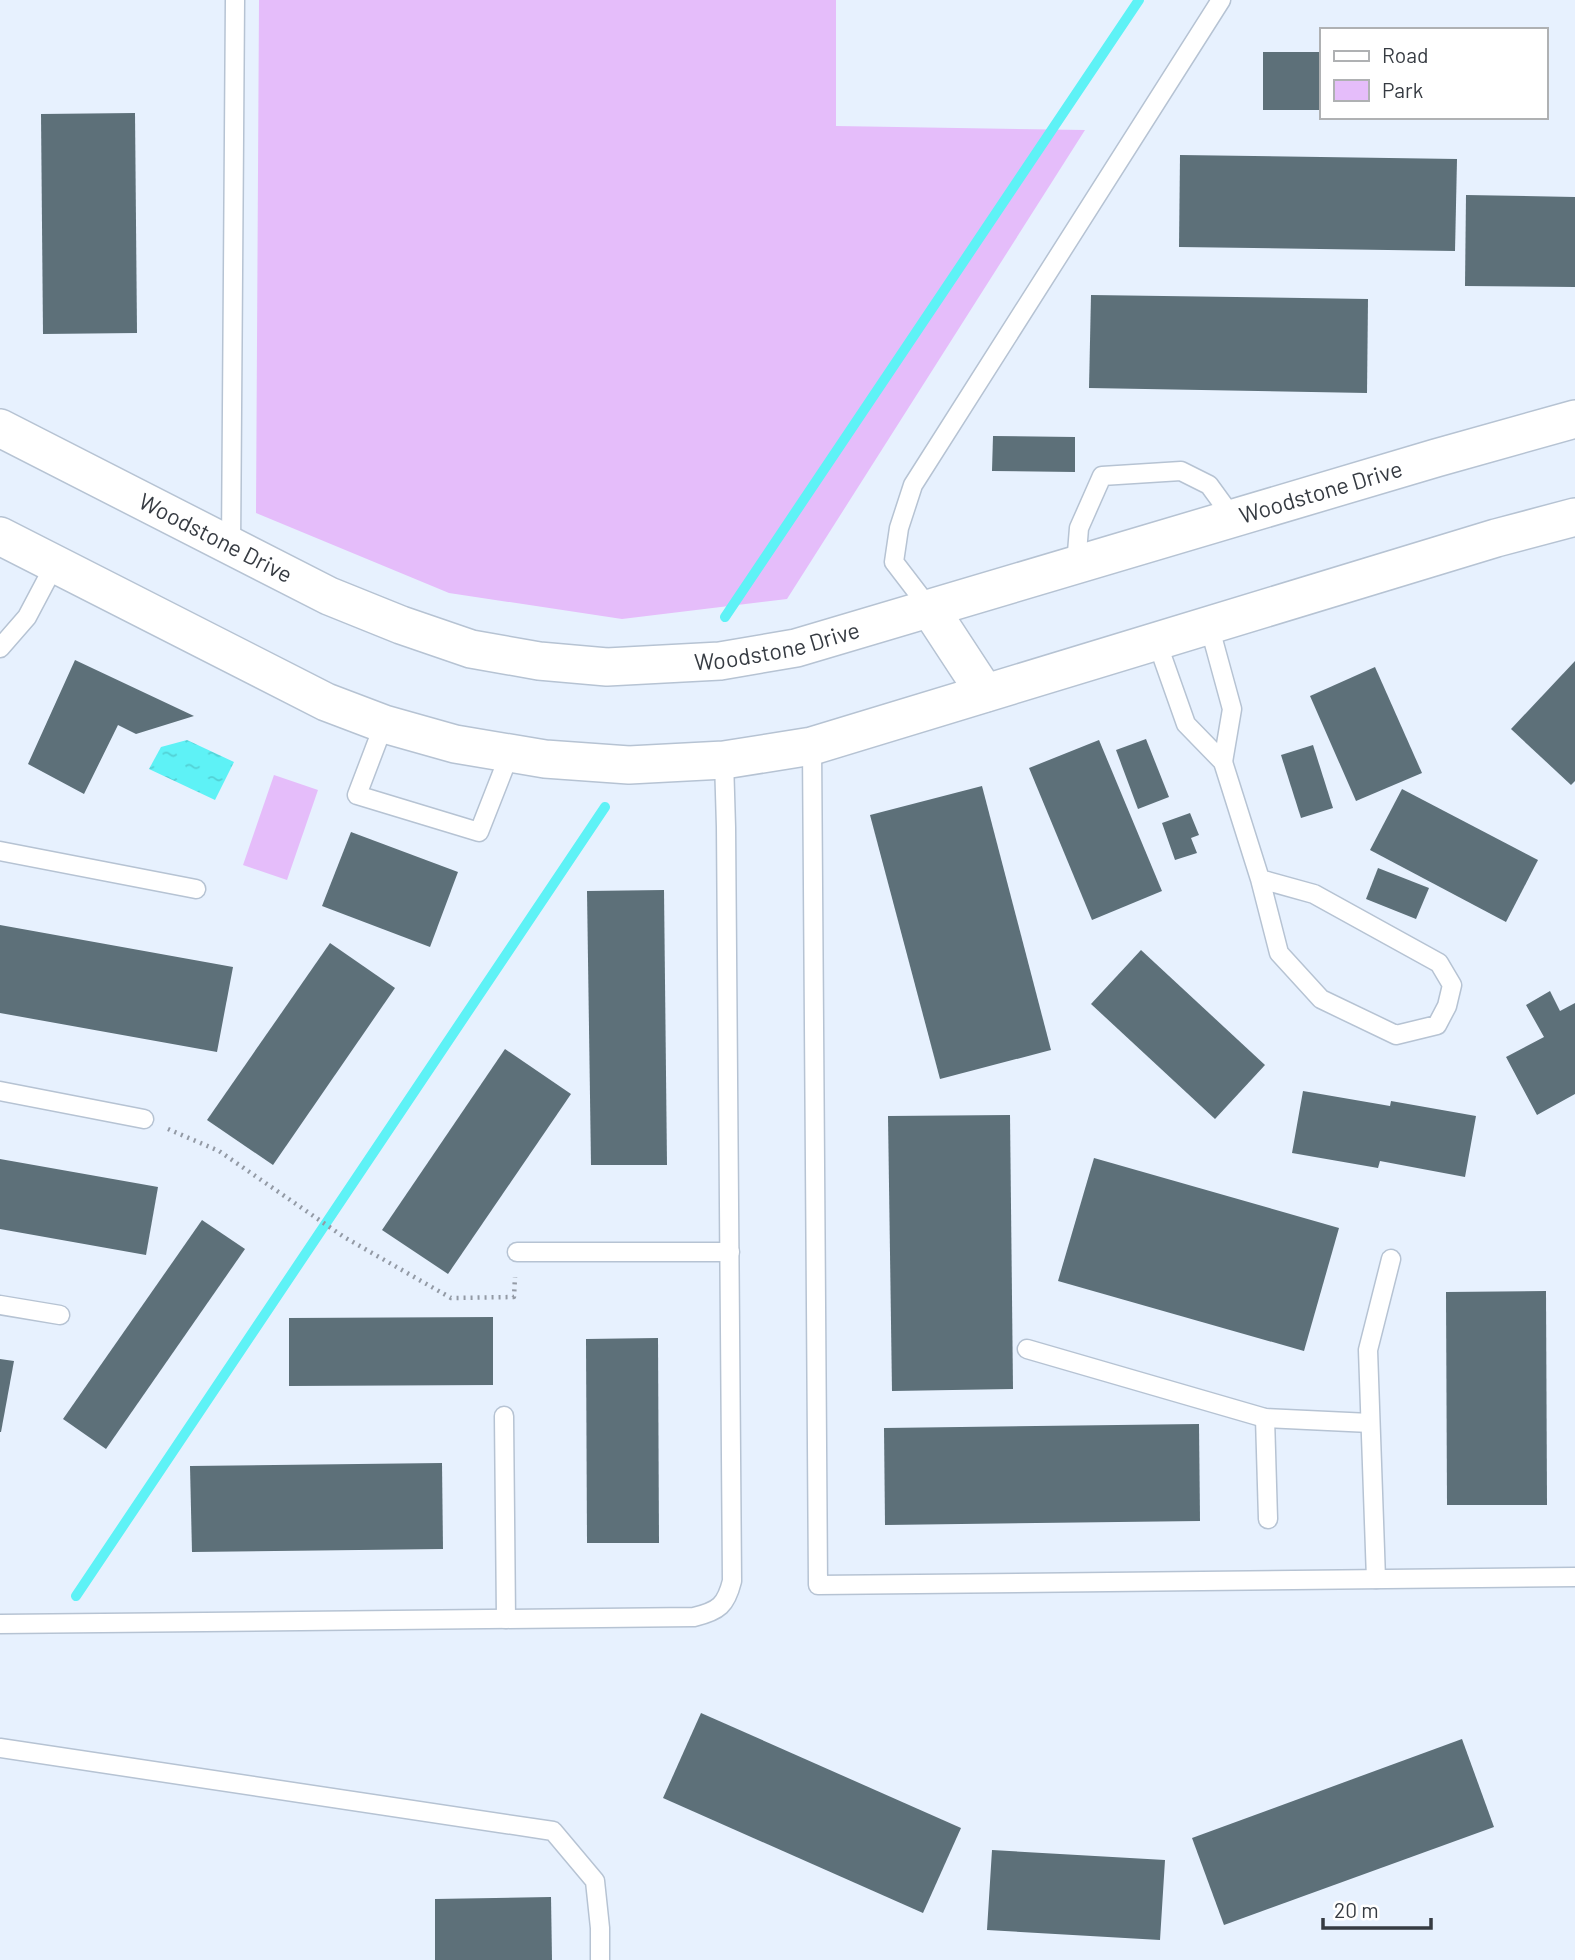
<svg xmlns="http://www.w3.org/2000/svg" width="1575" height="1960" font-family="Barlow,sans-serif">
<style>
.green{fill:#e5bdfa}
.water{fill:url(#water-ripples)}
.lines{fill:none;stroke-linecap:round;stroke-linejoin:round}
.stream{stroke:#5ef2f6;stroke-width:10}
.building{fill:#5d7079}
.lane-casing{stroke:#b6c3d3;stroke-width:21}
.street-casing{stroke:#b6c3d3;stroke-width:40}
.path{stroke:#939aa5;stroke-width:4.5;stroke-dasharray:2 5;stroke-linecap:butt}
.lane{stroke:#fff;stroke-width:18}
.street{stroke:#fff;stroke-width:37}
.labels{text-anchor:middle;stroke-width:7;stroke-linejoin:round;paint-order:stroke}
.street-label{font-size:23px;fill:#363b42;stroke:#fff}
</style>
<defs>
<pattern id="water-ripples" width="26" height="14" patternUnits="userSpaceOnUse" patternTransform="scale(1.75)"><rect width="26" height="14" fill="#5ef2f6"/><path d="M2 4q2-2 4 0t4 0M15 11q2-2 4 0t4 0" fill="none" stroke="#52d0d4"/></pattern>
</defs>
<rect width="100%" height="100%" fill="#e7f1fe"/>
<!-- green -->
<g class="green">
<path d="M259 0H836V126L1085 130 787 599 622 619 449 593 256 513Z"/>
<path d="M274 775 318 790 287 880 243 865Z"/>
</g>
<!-- water -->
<path class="water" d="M187 740 234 762 215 800 149 769 161 747Z"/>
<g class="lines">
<!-- stream -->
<g class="stream">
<path d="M725 617 1139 0"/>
<path d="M76 1596 605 807"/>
</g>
</g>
<!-- building -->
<g class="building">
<rect x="1263" y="52" width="58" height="58"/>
<path d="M135 113 137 333 43 334 41 114Z"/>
<path d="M1180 155 1457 159 1455 251 1179 247Z"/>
<path d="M1466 195 1575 197V287L1465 286Z"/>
<path d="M1091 295 1368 299 1367 393 1089 388Z"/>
<path d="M993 436 1075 437V472L992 471Z"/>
<path d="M75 660 194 716 136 734 118 725 84 794 28 764Z"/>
<path d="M1575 661V781L1571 785 1511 729Z"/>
<path d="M1375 667 1422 773 1356 801 1310 696Z"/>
<path d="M1146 739 1169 797 1138 809 1116 750Z"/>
<path d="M1099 740 1162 891 1092 920 1029 768Z"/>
<path d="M1313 745 1333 808 1301 818 1281 755Z"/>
<path d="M982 786 1051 1050 940 1079 870 815Z"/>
<path d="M1402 789 1538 860 1506 922 1370 850Z"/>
<path d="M1190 813 1199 835 1191 838 1197 853 1175 860 1162 823Z"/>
<path d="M351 832 458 872 430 947 322 906Z"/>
<path d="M1378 868 1429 888 1416 919 1366 899Z"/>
<path d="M664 890 667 1165H591L587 891Z"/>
<path d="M0 925 233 967 217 1052 0 1013Z"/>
<path d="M330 943 395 988 273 1165 207 1120Z"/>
<path d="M1141 950 1265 1065 1215 1119 1091 1004Z"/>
<path d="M1550 991 1560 1011 1575 1003V1094L1537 1115 1506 1057 1544 1037 1526 1005Z"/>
<path d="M505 1049 571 1094 448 1274 382 1230Z"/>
<path d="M1303 1091 1390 1106 1391 1101 1476 1116 1465 1177 1380 1161 1378 1168 1292 1153Z"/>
<path d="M1010 1115 1013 1389 892 1391 888 1116Z"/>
<path d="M1094 1158 1339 1228 1304 1351 1058 1281Z"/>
<path d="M0 1159 158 1187 146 1255 0 1229Z"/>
<path d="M202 1220 245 1249 106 1449 63 1419Z"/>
<path d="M1546 1291 1547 1505H1447L1446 1292Z"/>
<path d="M493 1317V1385L289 1386V1318Z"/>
<path d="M658 1338 659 1543H587L586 1339Z"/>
<path d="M0 1359 14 1361 1 1432H0Z"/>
<path d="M1199 1424 1200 1521 885 1525 884 1428Z"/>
<path d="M442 1463 443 1549 192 1552 190 1466Z"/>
<path d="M701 1713 961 1828 923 1913 663 1798Z"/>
<path d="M1462 1739 1494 1827 1224 1925 1192 1838Z"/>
<path d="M992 1850 1165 1860 1160 1940 987 1930Z"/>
<path d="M551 1897 552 1960H435V1899Z"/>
</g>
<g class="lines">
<!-- lane casing -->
<g class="lane-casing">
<g id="lane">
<path d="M231 546 235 0"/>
<path d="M1076 565 1079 528 1102 476 1181 471 1209 485 1233 518"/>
<path d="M930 609 894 562 899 528 913 485 1221 0"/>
<path d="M1209 625 1232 709 1223 762"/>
<path d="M1157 642 1186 724 1223 762 1260 879 1279 953 1321 999 1396 1035 1437 1025 1447 1006 1452 985 1439 963 1314 894 1260 879"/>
<path d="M0 648 27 617 55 564"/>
<path d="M384 724 357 795 479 832 510 753"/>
<path d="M812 746 818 1585 1575 1577"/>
<path d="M0 851 196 889"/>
<path d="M0 1091 144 1119"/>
<path d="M517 1252H730"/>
<path d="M0 1305 60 1315"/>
<path d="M1027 1349 1265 1418 1370 1423"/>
<path d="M504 1416 506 1619"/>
<path d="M1265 1418 1268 1519"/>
<path d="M1376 1579 1368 1350 1391 1259"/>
<path d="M0 1624 694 1617C719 1611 726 1605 732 1581L726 827 724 760"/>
<path d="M0 1748 553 1831 595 1881 600 1928V1960"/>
</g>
</g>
<!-- street casing -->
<g class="street-casing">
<g id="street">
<path id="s1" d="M0 428 329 596 401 625 471 649 539 661 607 667 720 661 796 648 1436 458 1575 419"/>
<path d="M0 536 326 702 384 724 455 744 545 759 629 765 724 760 812 746 1496 538 1575 517"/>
<path d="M930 609 985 693"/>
</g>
</g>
<!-- path -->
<path class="path" d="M168 1129 219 1151 344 1237 451 1298 514 1297 515 1277"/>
<!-- lane -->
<use href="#lane" class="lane"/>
<!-- street -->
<use href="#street" class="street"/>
</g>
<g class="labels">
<!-- street labels -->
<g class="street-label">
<text dy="8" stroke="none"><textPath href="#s1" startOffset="1396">Woodstone Drive</textPath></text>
<text dy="8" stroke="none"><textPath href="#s1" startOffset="242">Woodstone Drive</textPath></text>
<text dy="8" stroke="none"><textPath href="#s1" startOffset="830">Woodstone Drive</textPath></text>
</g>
</g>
<!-- legend -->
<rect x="1320" y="28" width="228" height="91" fill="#ffffff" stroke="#afb1b3" stroke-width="2"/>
<rect x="1334" y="51" width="35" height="10" fill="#ffffff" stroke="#afb1b3" stroke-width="2"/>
<text x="1382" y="63" font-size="21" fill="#363b42">Road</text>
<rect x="1334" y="80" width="35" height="21" fill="#e5bdfa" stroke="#afb1b3" stroke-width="2"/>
<text x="1382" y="98" font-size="21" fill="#363b42">Park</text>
<!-- scale -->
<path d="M1323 1918v10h108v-10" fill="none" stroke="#363b42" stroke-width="3.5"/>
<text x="1334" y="1918" font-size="21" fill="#363b42" stroke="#ffffff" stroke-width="5" paint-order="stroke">20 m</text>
</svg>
